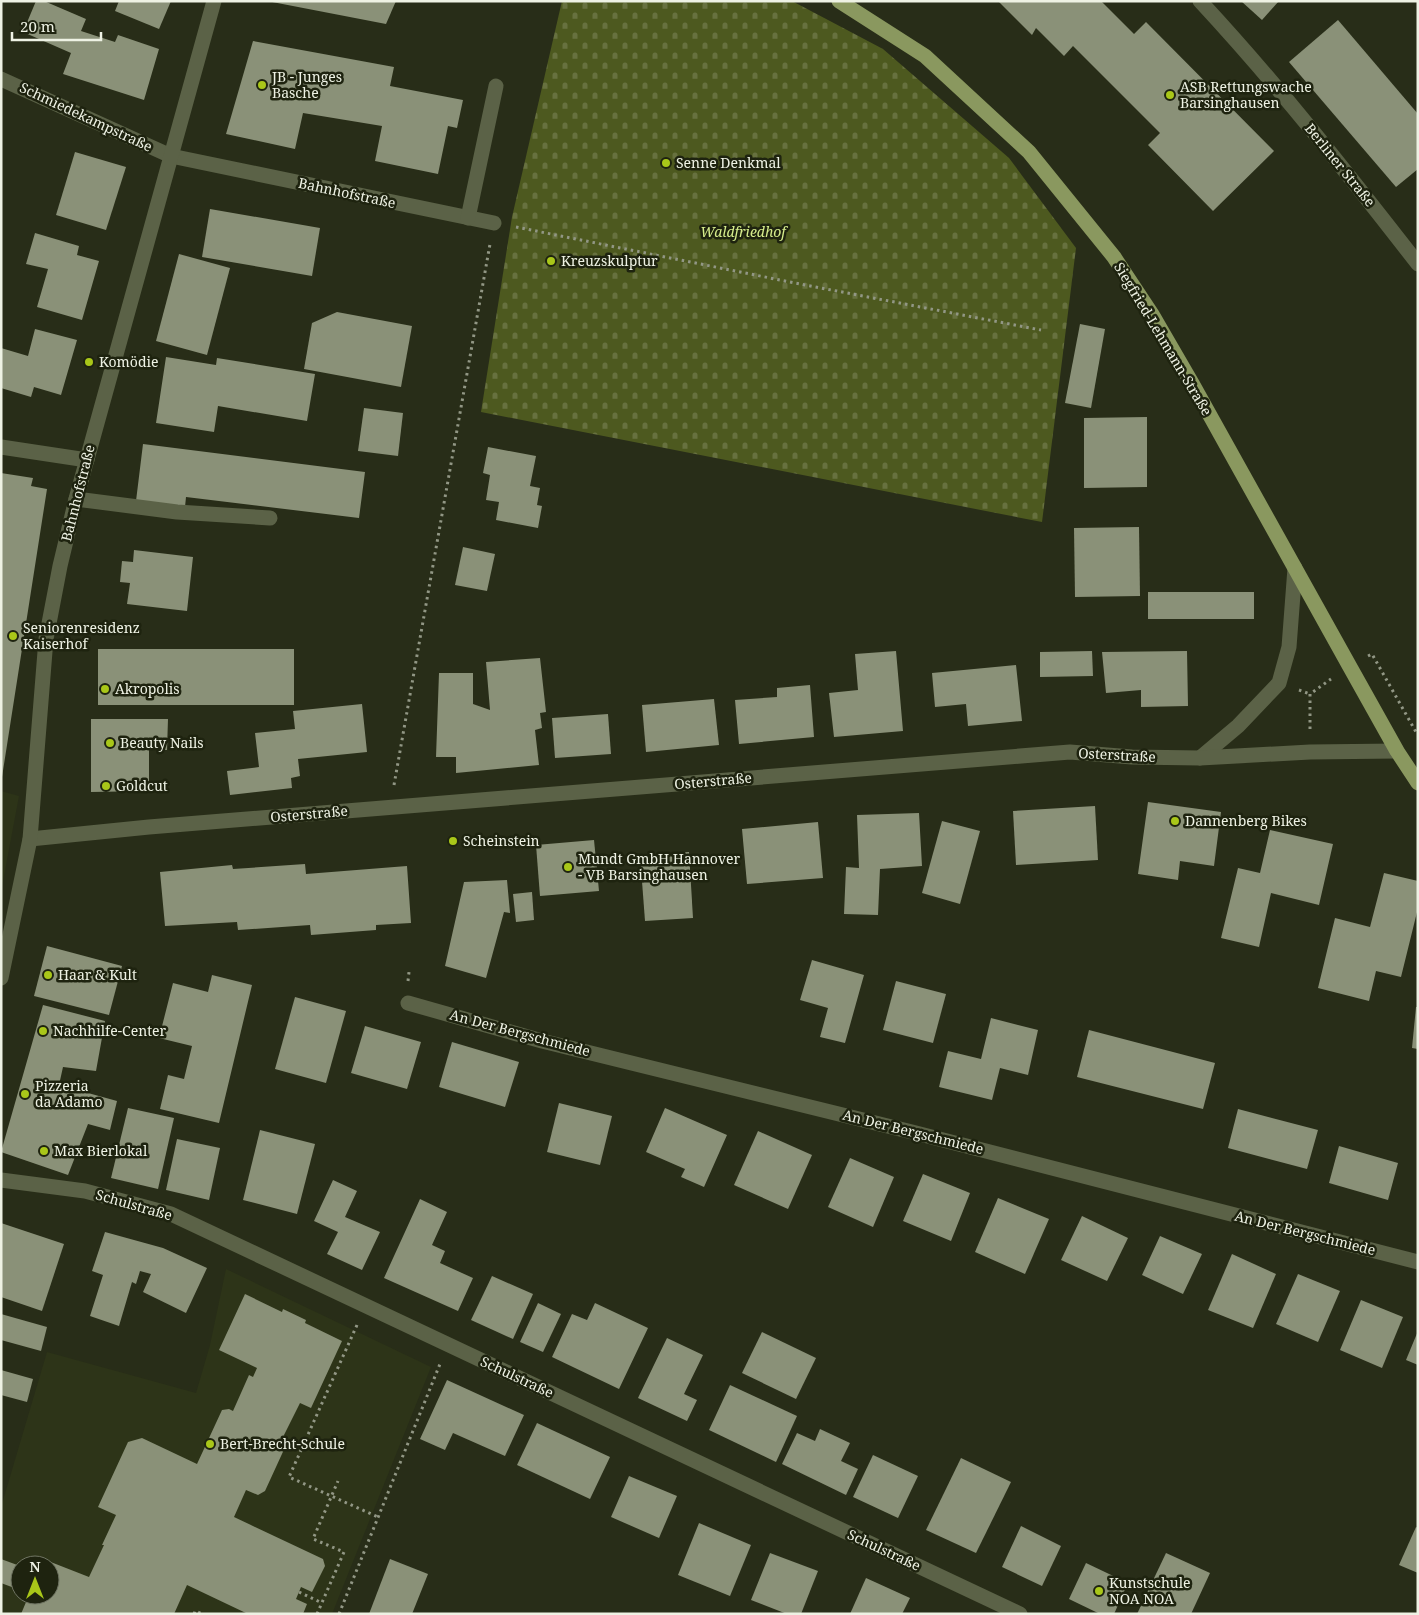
<svg xmlns="http://www.w3.org/2000/svg" width="1419" height="1615" font-family="'Noto Serif',serif">
<style>
.built{fill:#2d3418;fill-rule:evenodd}
.cemetery{fill:url(#cemetery-stones)}
.building{fill:#8a9178}
.lines{fill:none;stroke-linecap:round;stroke-linejoin:round}
.path{stroke:#929785;stroke-width:3;stroke-dasharray:2.5 4;stroke-linecap:butt}
.minor{stroke:#5b6247;stroke-width:15}
.major{stroke:#8a985f;stroke-width:15}
.poi-dot{fill:#a9c719;stroke:#1e230f;stroke-width:2}
.labels{text-anchor:middle;stroke-width:5;stroke-linejoin:round;paint-order:stroke}
.poi-label{font-size:14px;fill:#eef2e4;stroke:#1e230f;text-anchor:start}
.street-label{font-size:14px;fill:#eef2e4;stroke:#1e230f}
.park-label{font-size:14px;font-style:italic;fill:#d6ed8c;stroke:#1e230f}
</style>
<defs>
<pattern id="cemetery-stones" width="16" height="16" patternUnits="userSpaceOnUse" patternTransform="scale(1.25)"><rect width="16" height="16" fill="#4d591f"/><path d="M2 7V4a2 2 0 0 1 4 0v3zM10 15v-3a2 2 0 0 1 4 0v3z" fill="#67713f"/></pattern>
</defs>
<rect width="100%" height="100%" fill="#282d18"/>
<!-- built -->
<g class="built">
<path d="M1 791 19 796 1 892Z"/>
<path d="M226 1269 431 1367 332 1614H1V1507L47 1352 196 1393 210 1345ZM20 1565H50V1595H20Z"/>
</g>
<!-- cemetery -->
<path class="cemetery" d="M562 1H792L883 49 1009 158 1076 248 1042 522 481 412 512 217Z"/>
<!-- building -->
<g class="building">
<path d="M36 1H44L86 19 81 31 115 42 118 35 159 49 144 100 63 74 71 53 23 32Z"/>
<path d="M119 1H171L159 29 115 11Z"/>
<path d="M267 1H396L386 24Z"/>
<path d="M998 1H1101L1134 34 1146 22 1274 151 1213 211 1148 145 1160 133 1073 46 1064 56 1036 28 1032 35Z"/>
<path d="M1241 1H1279L1262 20Z"/>
<path d="M1338 20 1418 114V169L1396 187 1289 62Z"/>
<path d="M253 41 394 67 390 86 463 100 457 128 448 126 438 174 375 161 382 126 303 113 295 149 226 134Z"/>
<path d="M75 152 126 167 106 230 56 215Z"/>
<path d="M210 209 320 228 312 276 202 257Z"/>
<path d="M35 233 79 246 77 255 99 261 82 320 37 307 48 269 26 264Z"/>
<path d="M179 254 230 268 207 355 156 341Z"/>
<path d="M337 312 412 326 401 387 304 369 312 323Z"/>
<path d="M1080 324 1105 329 1091 408 1065 403Z"/>
<path d="M35 329 77 340 61 395 34 387 31 397 1 388V348L28 356Z"/>
<path d="M166 357 216 365 217 358 315 374 307 421 218 406 214 432 156 423Z"/>
<path d="M364 408 403 413 398 456 358 451Z"/>
<path d="M1147 417V487L1084 488V418Z"/>
<path d="M143 444 365 472 359 518 186 497 185 507 136 501Z"/>
<path d="M488 447 536 456 530 486 540 488 537 505 542 506 538 528 496 520 499 502 486 500 490 475 483 473Z"/>
<path d="M1 473 33 478 31 486 47 489 2 777Z"/>
<path d="M1139 527 1140 596 1075 597 1074 528Z"/>
<path d="M463 547 495 554 487 591 455 585Z"/>
<path d="M134 550 193 557 187 611 127 604 130 583 120 582 122 561 133 562Z"/>
<rect x="1148" y="592" width="106" height="27"/>
<rect x="98" y="649" width="196" height="56"/>
<path d="M896 651 903 731 834 737 829 693 858 690 855 654Z"/>
<path d="M1092 651 1093 676 1040 677V652Z"/>
<path d="M1187 651 1188 706 1141 707V690L1106 693 1102 652Z"/>
<path d="M540 658 546 712 540 713 542 728 535 730 539 765 456 773V757H436L439 673H473V704L490 710 486 662Z"/>
<path d="M1016 665 1022 721 968 726 966 704 935 707 932 673Z"/>
<path d="M810 685 814 737 739 744 735 700 777 697V688Z"/>
<path d="M714 699 719 745 646 752 642 705Z"/>
<path d="M362 704 367 752 298 759 300 776 291 778 292 788 230 795 227 771 259 767 255 733 295 729 293 711Z"/>
<path d="M608 714 611 754 555 758 552 718Z"/>
<path d="M91 719H168L167 750H149V791L91 792Z"/>
<path d="M1148 802 1221 812 1214 866 1180 861 1178 880 1138 874Z"/>
<path d="M1095 806 1098 860 1016 865 1013 811Z"/>
<path d="M919 813 922 866 880 869 878 915 844 914 846 867 859 868 857 815Z"/>
<path d="M942 821 980 831 960 904 922 893Z"/>
<path d="M818 822 823 878 747 884 742 829Z"/>
<path d="M1270 830 1333 844 1319 905 1271 893 1259 947 1221 938 1238 868 1260 873Z"/>
<path d="M594 840 599 891 540 896 536 845Z"/>
<path d="M689 852 693 918 645 921 640 855Z"/>
<path d="M305 864 306 874 407 866 411 923 376 925V930L311 935 310 925 238 930 237 922 165 926 160 872 232 865 233 869Z"/>
<path d="M1384 873 1418 881V908L1401 977 1376 971 1369 1001 1318 988 1335 918 1370 927Z"/>
<path d="M507 880 510 913 504 912 486 978 445 966 464 882Z"/>
<path d="M532 892 534 920 516 922 513 894Z"/>
<path d="M47 946 122 966 109 1015 34 996Z"/>
<path d="M812 960 864 975 845 1043 820 1037 828 1008 800 1000Z"/>
<path d="M212 975 252 985 219 1123 160 1109 168 1075 184 1079 192 1046 159 1038 173 983 208 992Z"/>
<path d="M896 981 946 994 933 1043 883 1030Z"/>
<path d="M295 997 346 1011 326 1083 275 1069Z"/>
<path d="M43 1005 105 1021 96 1071 63 1067 59 1085 117 1101 110 1130 88 1124 68 1175 1 1152Z"/>
<path d="M1416 1007H1418V1049L1412 1048Z"/>
<path d="M991 1018 1038 1030 1028 1075 1000 1068 992 1100 939 1087 948 1051 981 1059Z"/>
<path d="M365 1026 421 1042 407 1089 351 1073Z"/>
<path d="M1089 1030 1215 1063 1203 1109 1077 1077Z"/>
<path d="M452 1042 519 1062 505 1107 439 1087Z"/>
<path d="M559 1103 612 1116 600 1165 547 1152Z"/>
<path d="M128 1108 174 1118 158 1189 111 1178Z"/>
<path d="M665 1108 727 1135 704 1187 681 1177 685 1169 646 1152Z"/>
<path d="M1238 1109 1318 1130 1307 1169 1228 1148Z"/>
<path d="M260 1130 315 1144 297 1214 243 1200Z"/>
<path d="M758 1131 812 1155 788 1209 734 1185Z"/>
<path d="M177 1139 220 1148 209 1200 166 1190Z"/>
<path d="M1339 1146 1398 1163 1388 1200 1329 1183Z"/>
<path d="M850 1158 894 1177 873 1227 828 1207Z"/>
<path d="M923 1174 970 1193 951 1241 903 1221Z"/>
<path d="M333 1180 357 1191 345 1217 380 1232 362 1270 327 1254 338 1232 314 1221Z"/>
<path d="M998 1198 1049 1219 1025 1274 975 1252Z"/>
<path d="M420 1199 447 1212 432 1245 445 1251 440 1263 473 1278 458 1311 384 1278Z"/>
<path d="M1082 1216 1128 1238 1107 1281 1061 1260Z"/>
<path d="M1 1223 64 1244 42 1311 1 1297Z"/>
<path d="M105 1232 163 1248 207 1268 186 1313 143 1292 151 1274 140 1271 136 1284 132 1282 119 1326 90 1316 103 1275 92 1271Z"/>
<path d="M1160 1236 1202 1254 1183 1294 1142 1275Z"/>
<path d="M1232 1254 1276 1274 1253 1328 1208 1310Z"/>
<path d="M1298 1274 1340 1291 1318 1342 1276 1324Z"/>
<path d="M492 1276 533 1294 513 1339 471 1320Z"/>
<path d="M245 1294 282 1312 283 1309 306 1320 305 1323 342 1341 311 1408 300 1403 284 1435 287 1443 265 1491 258 1495 246 1490 234 1517 323 1559 325 1566 312 1592 301 1587 296 1599 307 1604 303 1614H248L187 1585 174 1614H21L29 1595H50V1565H41L43 1559 89 1577 104 1545H102L116 1515 98 1507 128 1442 142 1438 197 1464 222 1410 229 1409 233 1411 249 1375 253 1377 257 1368 219 1350Z"/>
<path d="M1361 1300 1403 1317 1382 1368 1340 1350Z"/>
<path d="M538 1303 561 1314 543 1352 520 1342Z"/>
<path d="M595 1303 648 1328 619 1389 552 1357 572 1314 587 1320Z"/>
<path d="M1 1314 47 1327 41 1351 1 1340Z"/>
<path d="M1418 1331V1365L1406 1360Z"/>
<path d="M762 1332 816 1358 796 1399 742 1373Z"/>
<path d="M667 1338 703 1355 684 1394 697 1400 687 1421 638 1398Z"/>
<path d="M1 1370 33 1379 27 1402 1 1395Z"/>
<path d="M447 1380 524 1415 505 1456 453 1433 445 1450 420 1439Z"/>
<path d="M730 1385 797 1416 776 1462 709 1430Z"/>
<path d="M537 1423 610 1457 590 1499 517 1465Z"/>
<path d="M820 1429 850 1443 841 1461 858 1469 846 1495 782 1464 797 1433 815 1441Z"/>
<path d="M873 1455 918 1476 898 1518 853 1497Z"/>
<path d="M961 1458 1011 1482 976 1553 926 1530Z"/>
<path d="M629 1476 677 1496 659 1538 611 1517Z"/>
<path d="M699 1523 751 1545 730 1596 678 1575Z"/>
<path d="M1021 1526 1061 1546 1042 1586 1002 1567Z"/>
<path d="M1416 1527 1418 1528V1573L1399 1565Z"/>
<path d="M770 1553 818 1571 801 1614H787L751 1600Z"/>
<path d="M1166 1553 1210 1573 1191 1614H1137Z"/>
<path d="M1 1559 20 1566V1582L17 1589 1 1583Z"/>
<path d="M390 1559 428 1574 412 1614H369Z"/>
<path d="M1086 1563 1128 1583 1114 1614H1100L1069 1599Z"/>
<path d="M866 1578 910 1598 902 1614H850Z"/>
</g>
<g class="lines">
<!-- path -->
<g class="path">
<path d="M516 227 800 284 1041 330"/>
<path d="M1368 656 1372 654 1416 732 1418 730"/>
<path d="M1299 690 1310 694"/>
<path d="M1310 729V694L1331 679"/>
<path d="M394 785 490 244"/>
<path d="M408 981 409 972"/>
<path d="M357 1325 289 1477 378 1517"/>
<path d="M299 1592 322 1603"/>
<path d="M194 1614 195 1611 203 1614"/>
<path d="M317 1614 344 1552 313 1539 338 1481"/>
<path d="M339 1614 440 1364"/>
</g>
<!-- minor -->
<g class="minor">
<path d="M1200 1C1278 85 1348 174 1418 264"/>
<path d="M1 79 171 156 494 223"/>
<path d="M468 218 496 86"/>
<path d="M1 447 87 460"/>
<path d="M76 499 177 512 270 518"/>
<path d="M1200 758 1238 726 1279 683 1289 647 1295 568"/>
<path d="M30 839 149 827 1070 752 1132 757 1200 758 1310 752 1397 751"/>
<path d="M1 978 30 839 46 639 60 566 76 499 214 1"/>
<path d="M408 1003 542 1041 912 1132 1418 1262"/>
<path d="M1 1180 85 1191 171 1214 1020 1614"/>
</g>
<!-- major -->
<path class="major" d="M839 1 925 56 1029 152 1114 257 1153 316 1193 385 1350 667 1397 751 1418 783"/>
</g>
<!-- markers -->
<g class="poi-dot">
<circle cx="262" cy="85" r="5"/>
<circle cx="1170" cy="95" r="5"/>
<circle cx="666" cy="163" r="5"/>
<circle cx="551" cy="261" r="5"/>
<circle cx="89" cy="362" r="5"/>
<circle cx="13" cy="636" r="5"/>
<circle cx="105" cy="689" r="5"/>
<circle cx="110" cy="743" r="5"/>
<circle cx="106" cy="786" r="5"/>
<circle cx="1175" cy="821" r="5"/>
<circle cx="453" cy="841" r="5"/>
<circle cx="568" cy="867" r="5"/>
<circle cx="48" cy="975" r="5"/>
<circle cx="43" cy="1031" r="5"/>
<circle cx="25" cy="1094" r="5"/>
<circle cx="44" cy="1151" r="5"/>
<circle cx="210" cy="1444" r="5"/>
<circle cx="1099" cy="1591" r="5"/>
</g>
<g class="labels">
<!-- poi labels -->
<g class="poi-label">
<text x="272" y="82">JB - Junges<tspan x="272" dy="16">Basche</tspan></text>
<text x="1180" y="92">ASB Rettungswache<tspan x="1180" dy="16">Barsinghausen</tspan></text>
<text x="676" y="168">Senne Denkmal</text>
<text x="561" y="266">Kreuzskulptur</text>
<text x="99" y="367">Komödie</text>
<text x="23" y="633">Seniorenresidenz<tspan x="23" dy="16">Kaiserhof</tspan></text>
<text x="115" y="694">Akropolis</text>
<text x="120" y="748">Beauty Nails</text>
<text x="116" y="791">Goldcut</text>
<text x="1185" y="826">Dannenberg Bikes</text>
<text x="463" y="846">Scheinstein</text>
<text x="578" y="864">Mundt GmbH Hannover<tspan x="578" dy="16">- VB Barsinghausen</tspan></text>
<text x="58" y="980">Haar &amp; Kult</text>
<text x="53" y="1036">Nachhilfe-Center</text>
<text x="35" y="1091">Pizzeria<tspan x="35" dy="16">da Adamo</tspan></text>
<text x="54" y="1156">Max Bierlokal</text>
<text x="220" y="1449">Bert-Brecht-Schule</text>
<text x="1109" y="1588">Kunstschule<tspan x="1109" dy="16">NOA NOA</tspan></text>
</g>
<!-- street labels -->
<g class="street-label">
<text transform="translate(86 117) rotate(25)" y="5">Schmiedekampstraße</text>
<text transform="translate(1340 165) rotate(51)" y="5">Berliner Straße</text>
<text transform="translate(347 193) rotate(12)" y="5">Bahnhofstraße</text>
<text transform="translate(1163 339) rotate(59)" y="5">Siegfried-Lehmann-Straße</text>
<text transform="translate(78 493) rotate(-76)" y="5">Bahnhofstraße</text>
<text transform="translate(1117 755) rotate(3)" y="5">Osterstraße</text>
<text transform="translate(713 781) rotate(-5)" y="5">Osterstraße</text>
<text transform="translate(309 814) rotate(-5)" y="5">Osterstraße</text>
<text transform="translate(520 1033) rotate(15)" y="5">An Der Bergschmiede</text>
<text transform="translate(913 1132) rotate(14)" y="5">An Der Bergschmiede</text>
<text transform="translate(134 1205) rotate(16)" y="5">Schulstraße</text>
<text transform="translate(1305 1233) rotate(14)" y="5">An Der Bergschmiede</text>
<text transform="translate(517 1377) rotate(25)" y="5">Schulstraße</text>
<text transform="translate(884 1550) rotate(25)" y="5">Schulstraße</text>
</g>
<!-- park labels -->
<g class="park-label">
<text x="743" y="237">Waldfriedhof</text>
</g>
</g>
<!-- border -->
<rect width="1419" height="1615" fill="none" stroke="#eef2e4" stroke-width="5"/>
<!-- north arrow -->
<g transform="translate(35 1580)"><circle r="24" fill="#1e230f" stroke="#717664"/>
<path d="M0-4L9 19L0 12L-9 19Z" fill="#a9c719"/>
<text y="-8" font-size="14" font-weight="bold" text-anchor="middle" fill="#eef2e4">N</text>
</g>
<!-- scale -->
<path d="M12 32v8h89v-8" fill="none" stroke="#eef2e4" stroke-width="2.5"/>
<text x="20" y="32" font-size="15" fill="#eef2e4" stroke="#1e230f" stroke-width="4" paint-order="stroke">20 m</text>
</svg>
